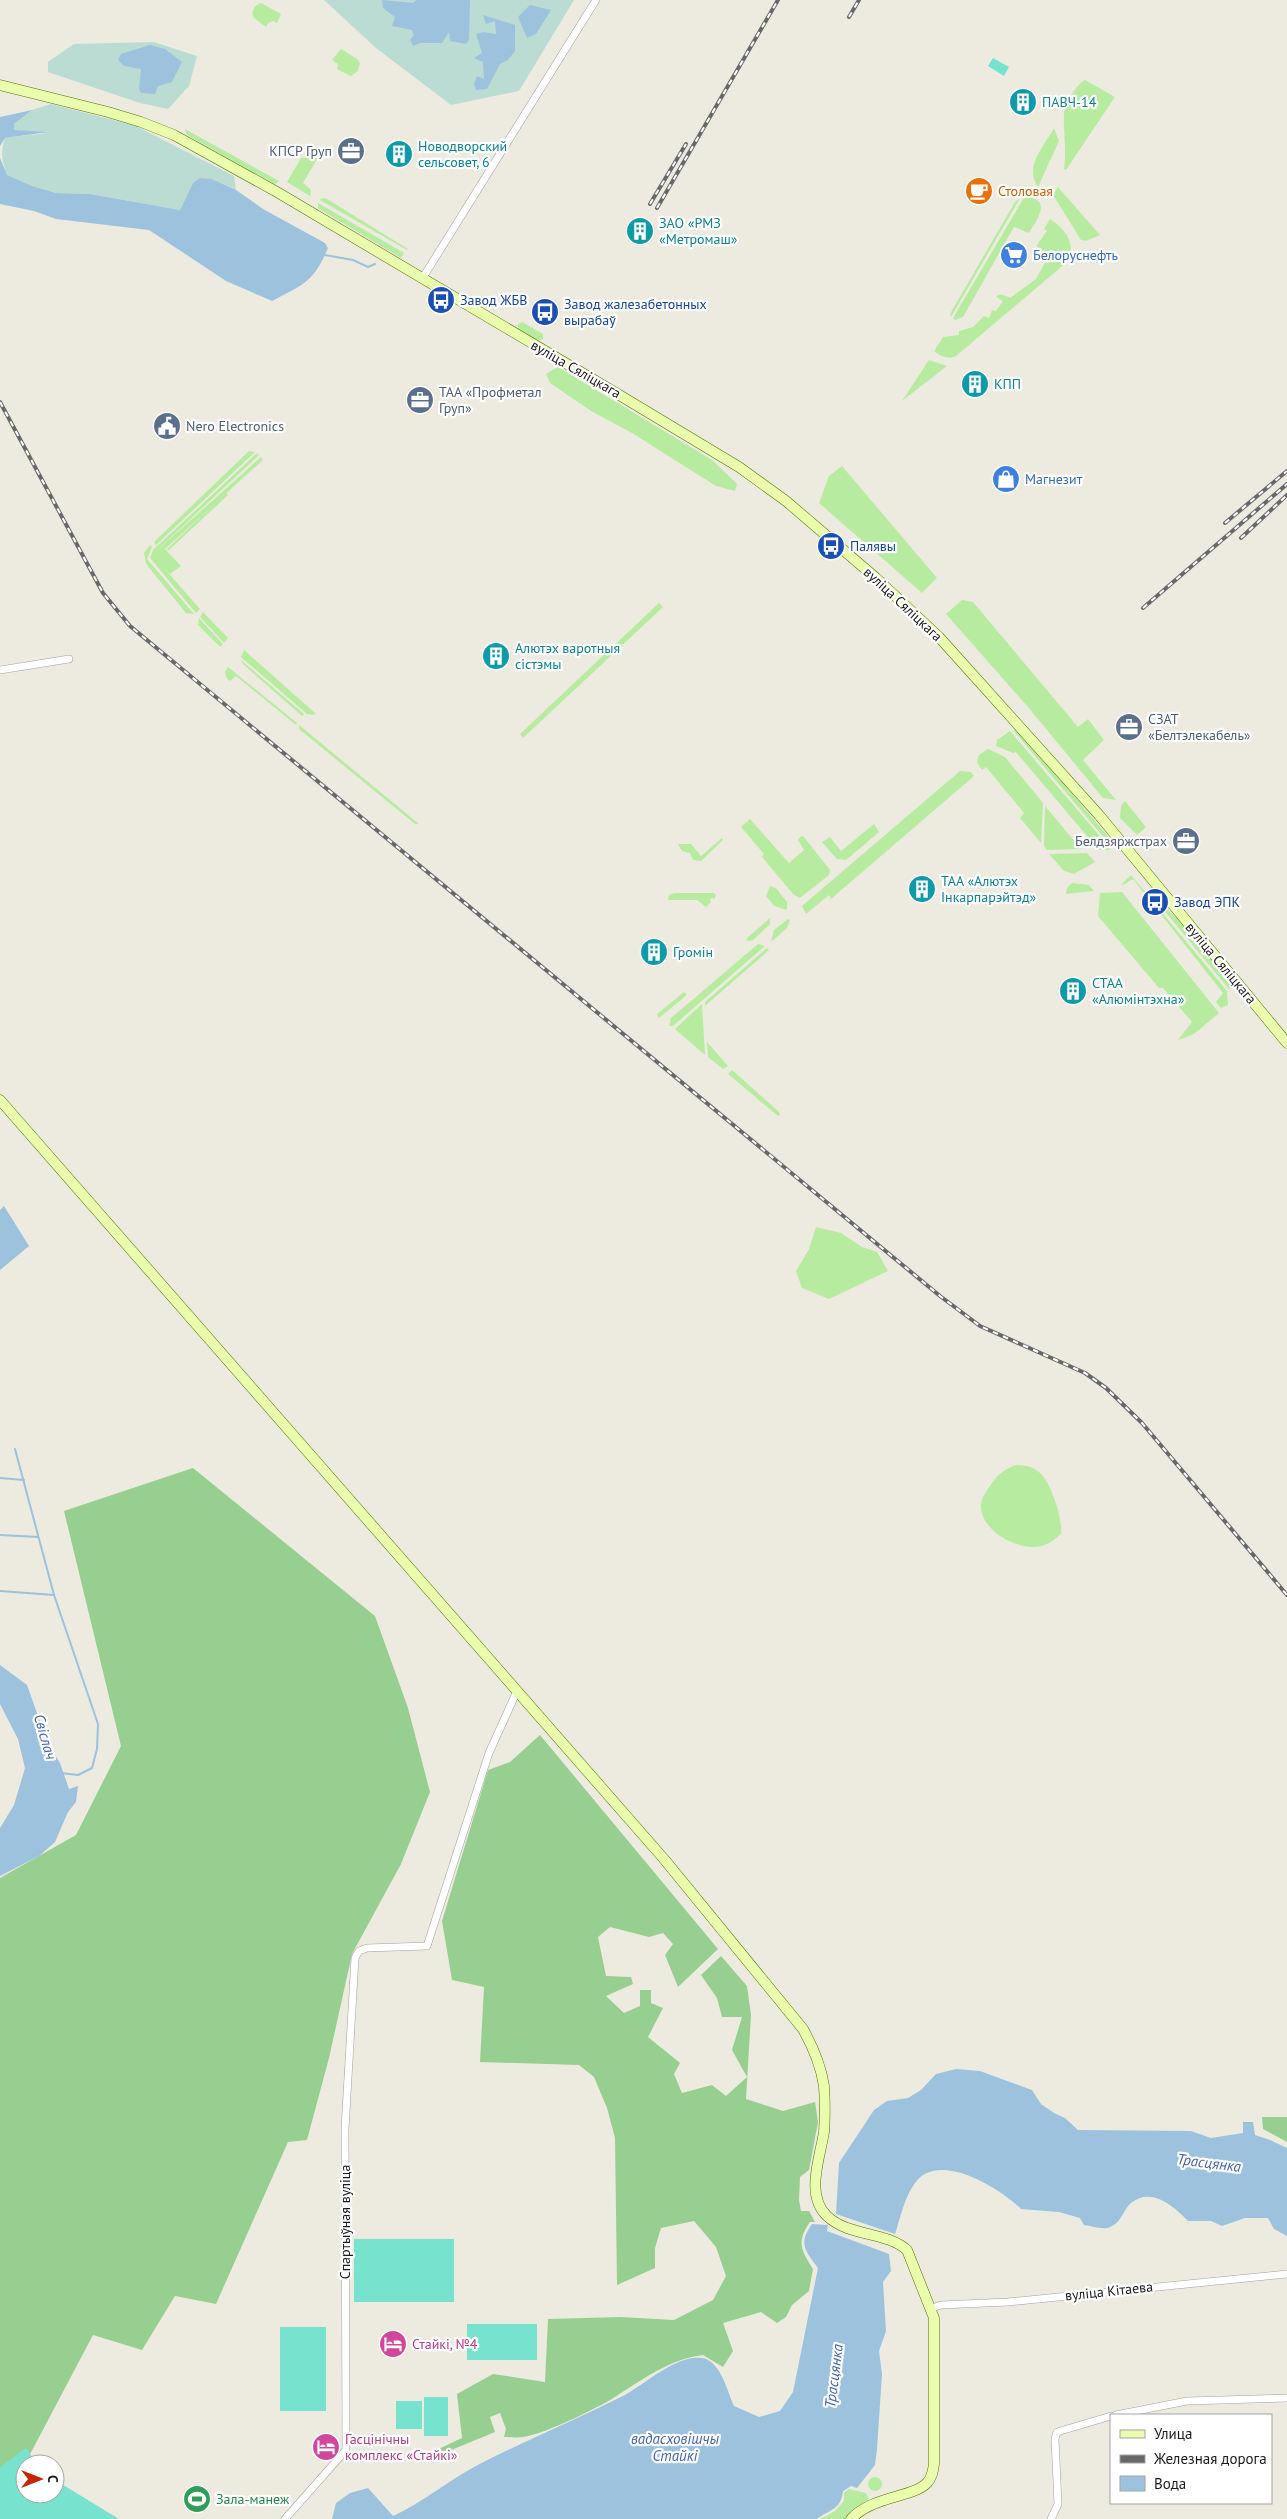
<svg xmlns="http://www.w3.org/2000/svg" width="1287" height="2519" font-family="'PT Sans',sans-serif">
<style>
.grass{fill:#b7eca0}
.forest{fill:#97cf91}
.wetland{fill:#bbdcd3}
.pitch{fill:#77e2ce}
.water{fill:#9cc2de}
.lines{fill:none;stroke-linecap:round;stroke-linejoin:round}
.stream{stroke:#9cc2de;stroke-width:2}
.minor-casing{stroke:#a1a1a1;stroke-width:8}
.secondary-casing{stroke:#507300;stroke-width:11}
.minor{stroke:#fff;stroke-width:7}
.secondary{stroke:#e9fdad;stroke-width:10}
.rail-casing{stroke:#686868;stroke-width:4}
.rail{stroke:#fff;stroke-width:2;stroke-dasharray:5.5;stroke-linecap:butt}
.labels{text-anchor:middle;stroke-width:4.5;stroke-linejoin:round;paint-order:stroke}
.culture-label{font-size:14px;fill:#0d838f;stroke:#fff;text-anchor:start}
.service-label{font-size:14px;fill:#4e5e75;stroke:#fff;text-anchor:start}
.food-label{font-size:14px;fill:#c56008;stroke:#fff;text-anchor:start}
.shop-label{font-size:14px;fill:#366cbe;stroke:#fff;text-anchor:start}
.transit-label{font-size:14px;fill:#164399;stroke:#fff;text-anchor:start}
.street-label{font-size:14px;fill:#1a1a1a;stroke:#fff}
.hotel-label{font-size:14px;fill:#b23c85;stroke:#fff;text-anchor:start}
.leisure-label{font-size:14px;fill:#27864d;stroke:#fff;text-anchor:start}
.water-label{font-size:15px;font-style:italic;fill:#4364ae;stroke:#fff}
</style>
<rect width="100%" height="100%" fill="#edebdf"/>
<!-- grass -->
<g class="grass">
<path d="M261 3 281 14 277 23 273 21 268 23 266 27 254 18C250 11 255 5 261 3Z"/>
<path d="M341 49 357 59 360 63 358 71 351 76 337 69 338 64 332 60Z"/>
<path d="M1085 80 1115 97 1066 170 1064 169C1067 150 1063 132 1064 113 1065 104 1077 83 1085 80Z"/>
<path d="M1054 128 1059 141 1038 187C1024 166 1043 148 1054 128Z"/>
<path d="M185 129 279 181 275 184 272 183 187 135Z"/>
<path d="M319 156 303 183 311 190 310 196 287 182 301 158Z"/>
<path d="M1058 187 1100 235 1086 241 1081 240 1053 195Z"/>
<path d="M1025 196C1053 200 1037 219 1029 233L1014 227 963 317 955 320 953 318Z"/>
<path d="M323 198 327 199 408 249 407 250 320 200Z"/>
<path d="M1020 198 951 317 950 314 1015 202Z"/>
<path d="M318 203 404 253 401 258 318 208Z"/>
<path d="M1050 219C1066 230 1078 245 1066 263L956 356C949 360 940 356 934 351L943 337 959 335V331L973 327 984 316 989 318 992 310 996 311 1003 301 996 297C1001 292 1005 296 1010 298L1036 279 1047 259 1039 254 1037 245 1047 231 1044 229Z"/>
<path d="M522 322 543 334V339L536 341 518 329V324Z"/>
<path d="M929 360 947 366 902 401Z"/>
<path d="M558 367 712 460 737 484 735 491 716 486 632 433 591 411 550 383 546 374Z"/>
<path d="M249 451 255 452 156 545 154 542Z"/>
<path d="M257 453 259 455 152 555 261 457 263 460 165 549 181 566 170 574 163 567 200 609 196 613 150 558 153 550Z"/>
<path d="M842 466 937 578 922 593 819 503 829 476Z"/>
<path d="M226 493 228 495 168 551 167 549Z"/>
<path d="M150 545 152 547 147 559 194 614 186 613 146 564 144 553Z"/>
<path d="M962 600 973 602 1078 727 1088 719 1104 740 1083 760 1116 800 1103 798 1028 707 946 614Z"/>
<path d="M659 603 663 607 523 738 520 734Z"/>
<path d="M203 612 228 638 224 643 200 617Z"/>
<path d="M199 618 223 644 220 647 198 625Z"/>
<path d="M244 650 315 713 314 715 307 714 241 657Z"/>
<path d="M241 660 304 714 302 716 243 664Z"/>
<path d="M228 667 297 723 296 725 236 676 230 681 227 679 225 672Z"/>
<path d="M299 725 419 824H415L299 729Z"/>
<path d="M1013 730H1018L1117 847 1111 846Z"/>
<path d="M1010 731 1110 848 1109 850H1096L1097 848 1016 752 1013 753 996 746 997 740Z"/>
<path d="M988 749 1005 757 1043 803 1041 843 1020 818 1024 813 986 767 982 770 977 762 979 755Z"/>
<path d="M960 771 971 772 974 776 831 899 829 895 806 914 802 906Z"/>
<path d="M1125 801 1146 827 1137 835 1120 818 1121 806Z"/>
<path d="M1045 806 1081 849 1047 850 1044 846Z"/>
<path d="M750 819 789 863 804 850 798 840 801 836 804 837 830 870 829 875 800 898 793 894 762 857 764 854 741 827Z"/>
<path d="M874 824 879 832 846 860 837 859 822 842 830 837 841 851Z"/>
<path d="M722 838 723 840 701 861 693 860 690 853 682 851 678 844H691L701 856Z"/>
<path d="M1087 853 1095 862 1074 874 1064 871 1049 854Z"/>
<path d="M1131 875 1227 991 1228 1005 1221 1008 1216 1002 1223 993 1133 879 1123 885 1122 884Z"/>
<path d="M1072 883 1089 885 1094 891 1066 894 1067 888Z"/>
<path d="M770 886 776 888 787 902V910L774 906 766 896Z"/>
<path d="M1122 892 1219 1013 1194 1034 1178 1040 1192 1022 1163 988H1159L1098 916 1100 893Z"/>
<path d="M674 893H714L716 896 714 899 712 898 710 900 711 902 706 907 697 900H668L669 895Z"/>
<path d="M1165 908 1178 919 1233 986 1229 989 1163 909Z"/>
<path d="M770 918V924L753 940 748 941 746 939Z"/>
<path d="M788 919 790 920 787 928 771 942 774 930Z"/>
<path d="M758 944 765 946 673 1026H669L671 1018Z"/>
<path d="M767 948 769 950 705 1006V1002Z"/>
<path d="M684 992 687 995 659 1018 657 1014Z"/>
<path d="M702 1004 705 1055 675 1029Z"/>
<path d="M707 1042 728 1066 723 1069 708 1057Z"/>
<path d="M732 1070 779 1112 780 1115 778 1116 728 1074Z"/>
<path d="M816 1227 841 1233 862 1247 877 1252 888 1271 829 1299 802 1288 796 1271 809 1249Z"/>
<path d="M1016 1465C1024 1465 1032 1466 1039 1472 1051 1481 1063 1520 1061 1534 1055 1539 1049 1544 1042 1546 1018 1552 979 1530 981 1504 982 1497 986 1492 990 1486 997 1475 1004 1469 1016 1465Z"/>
<circle cx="875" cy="2484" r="7"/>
<path d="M849 2489 866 2493 870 2502 845 2519H820L835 2511 844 2501V2493Z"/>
</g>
<!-- forest -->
<g class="forest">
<path d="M193 1468 375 1616 408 1708 430 1792 401 1864 352 1954 329 2058 307 2140 288 2142 216 2304 175 2296 142 2350 93 2335 18 2477 7 2519H0V1878L76 1835 121 1746 64 1511Z"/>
<path d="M540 1735 718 1949 678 1987 665 1955 673 1944 663 1933 649 1937 610 1927 598 1937 606 1976 631 1977 633 1984 606 1996 624 2013 640 2006V1990H651V2003L663 2008 648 2037 680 2063 674 2074 682 2093 712 2085 726 2096 747 2077 732 2050 742 2017H722L717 1998 701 1975 721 1956 747 1986 751 2015 746 2099 783 2111 815 2102 818 2122 809 2170 800 2177 799 2200 801 2211H809L815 2222H810C796 2242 801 2250 813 2269L809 2291 792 2305 786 2317 777 2323 761 2312 723 2323 733 2351 723 2367 703 2355C671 2359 648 2376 621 2393 603 2406 545 2434 523 2437 518 2438 510 2437 504 2437L506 2429 500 2413 490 2417 495 2432 444 2453 433 2463 428 2454 462 2438 457 2394 493 2374 545 2382 548 2319 621 2317 674 2320 713 2300 726 2276 716 2247 694 2221 661 2228 655 2248V2268L617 2285 615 2138 607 2108 594 2077 579 2065 480 2062 484 1987 452 1980 442 1921 488 1770 510 1762Z"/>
<path d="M1262 2117H1287V2142L1263 2129Z"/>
</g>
<!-- wetland -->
<g class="wetland">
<path d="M324 0H574L519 91 451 105 376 48Z"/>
<path d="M154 42 197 56 189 86 168 109 140 103 48 72V62L74 44Z"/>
<path d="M51 104 136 126 234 176 236 190 212 179 193 183 180 210 90 194 56 193 32 186 7 175C2 161 0 152 5 138L46 133 14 130V124L32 110Z"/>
</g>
<!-- pitch -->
<g class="pitch">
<path d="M993 58 1009 67 1004 76 988 66Z"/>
<rect x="354" y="2239" width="100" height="63"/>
<rect x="467" y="2324" width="70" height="36"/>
<rect x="280" y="2327" width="46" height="84"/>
<rect x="424" y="2397" width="24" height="39"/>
<rect x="396" y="2401" width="26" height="28"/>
<path d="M26 2448 37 2464H25V2494H55V2480L119 2519H0V2467Z"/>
</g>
<!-- water -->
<g class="water">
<path d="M382 0 413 3 416 0H470L469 40 466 44 450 41 449 32 442 43H420L413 46 410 40 414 35 412 30 392 26 395 17 383 8Z"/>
<path d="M530 5 551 10 536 34 527 38 518 17Z"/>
<path d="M483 15 515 25V51L508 60 500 64 487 89 476 90 474 84 477 76 484 79 483 62 474 58 482 53 476 34 483 32 496 34 495 21 486 24Z"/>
<path d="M150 45 165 49 182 62 172 82 158 86 155 94 141 93 139 89 141 69 124 66 118 60 121 54Z"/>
<path d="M32 110 14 124V130L48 132 5 138 0 146V117Z"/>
<path d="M0 158 7 175 32 186 56 193 90 194 180 210 193 183 200 178 212 179 236 190 263 209 325 243 328 248C313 283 304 284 272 301L226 281 149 230 56 219 34 211 0 204Z"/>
<path d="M4 1206 29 1246 0 1270V1210Z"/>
<path d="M0 1665 27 1685 48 1744 60 1763 69 1789 78 1786 76 1802 68 1812 55 1842 39 1856 0 1876V1828L14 1805 25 1768 18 1739 0 1704Z"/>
<path d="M956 2069 980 2071 1032 2090 1041 2104 1054 2113 1065 2118 1078 2130 1191 2131 1211 2138 1243 2133V2122H1253L1255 2135 1270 2140 1287 2148V2236L1274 2229 1268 2218H1245L1222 2226 1211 2221H1188C1175 2207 1151 2186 1131 2203 1122 2211 1122 2224 1107 2228 1100 2229 1091 2226 1084 2225L1080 2218 1059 2212 1021 2209C1000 2188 938 2150 915 2183 904 2198 901 2216 895 2234L836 2214 839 2163 874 2110 887 2101 908 2098 921 2090 936 2074Z"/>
<path d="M812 2224 828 2225 827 2231 889 2254 891 2271 883 2282 886 2331 879 2351 882 2374 877 2449 875 2465 857 2488 851 2486 843 2491C841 2510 830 2509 817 2519H332L336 2503 350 2493 368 2488 393 2516C422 2503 446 2482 474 2467 522 2442 573 2421 621 2397 643 2386 676 2354 702 2358 721 2361 727 2391 734 2406L759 2417 780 2411 793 2392 818 2268C805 2250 798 2244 812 2224Z"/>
</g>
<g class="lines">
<!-- stream -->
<g class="stream">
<path d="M325 255 353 260 368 267 375 264"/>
<path d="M15 1449 54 1595 98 1724 97 1749 92 1768 78 1775 61 1773"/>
<path d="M0 1478 24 1480"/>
<path d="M0 1535 38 1537"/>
<path d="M0 1591 54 1595"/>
</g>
<!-- minor casing -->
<g class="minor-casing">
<g id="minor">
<path d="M422 279 596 0"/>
<path d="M0 670 69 659"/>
<path d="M932 2308 941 2305 1008 2302 1287 2274"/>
<path d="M1116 2415 1187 2401 1287 2398"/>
<path d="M285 2519 346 2450 345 2129 355 1958 359 1951 367 1948 427 1946 489 1753 517 1691"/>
<path d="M1051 2519 1058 2504 1055 2439 1057 2432 1111 2416"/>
</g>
</g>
<!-- secondary casing -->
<g class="secondary-casing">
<g id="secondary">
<path d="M0 85 108 112 141 122 174 135 277 192 616 393 739 467 786 501 876 578 939 637 1099 815 1287 1043"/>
<path d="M0 1100 664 1859 803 2029C813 2047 821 2066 824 2086 825 2101 825 2118 824 2132 820 2158 805 2195 827 2216 849 2237 886 2231 907 2250L934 2318V2464C933 2471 932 2478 927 2483 912 2498 872 2496 851 2519"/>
</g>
</g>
<!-- minor -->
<use href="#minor" class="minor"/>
<!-- secondary -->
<use href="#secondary" class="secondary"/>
<!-- rail casing -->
<g class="rail-casing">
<g id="rail">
<path d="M849 17 859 0"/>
<path d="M650 204 686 144"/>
<path d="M657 208 778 0"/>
<path d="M0 402 103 593 130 626 940 1296 980 1326 1085 1373 1106 1388 1142 1423 1287 1595"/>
<path d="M1225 523 1287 471"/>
<path d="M1241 538 1287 495"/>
<path d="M1143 608 1287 484"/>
</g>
</g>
<!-- rail -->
<use href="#rail" class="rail"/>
</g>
<!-- icons -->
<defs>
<g id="building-disc" transform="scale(1.4375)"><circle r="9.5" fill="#0f9aa8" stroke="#fff"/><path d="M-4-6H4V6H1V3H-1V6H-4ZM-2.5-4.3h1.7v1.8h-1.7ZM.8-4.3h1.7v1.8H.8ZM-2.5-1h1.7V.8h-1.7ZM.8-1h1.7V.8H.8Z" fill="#fff"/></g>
<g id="office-disc" transform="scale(1.4375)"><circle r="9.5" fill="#5c6f8a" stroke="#fff"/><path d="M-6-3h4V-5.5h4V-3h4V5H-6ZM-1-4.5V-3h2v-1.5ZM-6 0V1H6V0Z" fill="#fff"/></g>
<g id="cafe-disc" transform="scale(1.4375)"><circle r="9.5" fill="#e8710a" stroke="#fff"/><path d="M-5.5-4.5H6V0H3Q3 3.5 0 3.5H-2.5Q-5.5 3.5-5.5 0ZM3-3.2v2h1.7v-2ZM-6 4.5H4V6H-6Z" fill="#fff"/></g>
<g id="supermarket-disc" transform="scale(1.4375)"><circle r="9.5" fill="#3f7fe0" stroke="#fff"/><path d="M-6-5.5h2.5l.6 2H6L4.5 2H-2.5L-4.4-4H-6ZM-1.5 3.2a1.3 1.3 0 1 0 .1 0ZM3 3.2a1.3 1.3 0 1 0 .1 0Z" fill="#fff"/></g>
<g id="bus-disc" transform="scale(1.4375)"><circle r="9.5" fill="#1a4fb4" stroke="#fff"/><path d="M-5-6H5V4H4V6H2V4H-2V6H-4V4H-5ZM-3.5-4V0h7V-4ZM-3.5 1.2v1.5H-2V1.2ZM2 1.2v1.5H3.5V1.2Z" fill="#fff"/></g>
<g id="civic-disc" transform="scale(1.4375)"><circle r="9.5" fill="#5c6f8a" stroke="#fff"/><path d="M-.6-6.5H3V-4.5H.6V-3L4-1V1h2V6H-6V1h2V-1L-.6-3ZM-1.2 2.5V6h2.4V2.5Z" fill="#fff"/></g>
<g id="shop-disc" transform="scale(1.4375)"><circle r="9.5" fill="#3f7fe0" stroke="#fff"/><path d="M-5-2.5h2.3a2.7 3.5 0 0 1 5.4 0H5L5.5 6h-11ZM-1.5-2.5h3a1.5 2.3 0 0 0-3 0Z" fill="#fff"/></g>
<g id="hotel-disc" transform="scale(1.4375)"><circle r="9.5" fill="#d1479c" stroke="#fff"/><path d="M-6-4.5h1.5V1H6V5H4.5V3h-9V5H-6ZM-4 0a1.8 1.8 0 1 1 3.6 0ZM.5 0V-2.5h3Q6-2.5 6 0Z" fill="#fff"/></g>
<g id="stadium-disc" transform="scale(1.4375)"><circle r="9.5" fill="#2e9e5b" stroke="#fff"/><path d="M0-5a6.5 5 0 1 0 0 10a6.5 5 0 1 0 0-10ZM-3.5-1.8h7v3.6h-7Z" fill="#fff"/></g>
</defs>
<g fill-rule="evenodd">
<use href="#building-disc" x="1023" y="102"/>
<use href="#office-disc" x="351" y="151"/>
<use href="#building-disc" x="399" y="154"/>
<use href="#cafe-disc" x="979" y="191"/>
<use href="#building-disc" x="640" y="231"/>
<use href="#supermarket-disc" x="1014" y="255"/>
<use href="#bus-disc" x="441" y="300"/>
<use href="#bus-disc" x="545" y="312"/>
<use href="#building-disc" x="975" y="384"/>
<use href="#office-disc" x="420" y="400"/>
<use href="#civic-disc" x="167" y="426"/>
<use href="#shop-disc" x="1006" y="479"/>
<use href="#bus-disc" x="831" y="546"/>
<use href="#building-disc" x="496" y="656"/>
<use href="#office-disc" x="1129" y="727"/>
<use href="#office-disc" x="1186" y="841"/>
<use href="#building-disc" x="922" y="889"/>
<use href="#bus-disc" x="1155" y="902"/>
<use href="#building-disc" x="654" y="952"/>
<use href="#building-disc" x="1073" y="991"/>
<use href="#hotel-disc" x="393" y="2344"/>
<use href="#hotel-disc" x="326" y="2447"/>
<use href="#stadium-disc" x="197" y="2499"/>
</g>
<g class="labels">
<!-- culture labels -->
<g class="culture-label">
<text x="1042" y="107">ПАВЧ-14</text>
<text x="418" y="151">Новодворский<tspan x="418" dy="16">сельсовет, 6</tspan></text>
<text x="659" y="228">ЗАО «РМЗ<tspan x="659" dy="16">«Метромаш»</tspan></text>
<text x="994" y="389">КПП</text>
<text x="515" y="653">Алютэх варотныя<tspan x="515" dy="16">сістэмы</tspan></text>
<text x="941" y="886">ТАА «Алютэх<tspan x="941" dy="16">Інкарпарэйтэд»</tspan></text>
<text x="673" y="957">Громін</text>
<text x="1092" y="988">СТАА<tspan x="1092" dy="16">«Алюмінтэхна»</tspan></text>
</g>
<!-- service labels -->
<g class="service-label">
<text x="332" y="156" text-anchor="end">КПСР Груп</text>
<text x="439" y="397">ТАА «Профметал<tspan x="439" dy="16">Груп»</tspan></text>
<text x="186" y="431">Nero Electronics</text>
<text x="1148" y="724">СЗАТ<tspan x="1148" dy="16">«Белтэлекабель»</tspan></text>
<text x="1167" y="846" text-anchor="end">Белдзяржстрах</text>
</g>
<!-- food labels -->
<g class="food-label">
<text x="998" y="196">Столовая</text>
</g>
<!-- shop labels -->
<g class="shop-label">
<text x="1033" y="260">Белоруснефть</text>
<text x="1025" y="484">Магнезит</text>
</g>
<!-- transit labels -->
<g class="transit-label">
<text x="460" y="305">Завод ЖБВ</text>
<text x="564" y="309">Завод жалезабетонных<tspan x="564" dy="16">вырабаў</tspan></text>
<text x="850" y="551">Палявы</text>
<text x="1174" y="907">Завод ЭПК</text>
</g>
<!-- street labels -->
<g class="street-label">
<text transform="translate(576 369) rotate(30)" y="5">вуліца Сяліцкага</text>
<text transform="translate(903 604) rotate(43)" y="5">вуліца Сяліцкага</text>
<text transform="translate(1221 963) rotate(50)" y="5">вуліца Сяліцкага</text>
<text transform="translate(345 2222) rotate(-90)" y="5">Спартыўная вуліца</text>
<text transform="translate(1109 2291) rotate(-6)" y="5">вуліца Кітаева</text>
</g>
<!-- hotel labels -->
<g class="hotel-label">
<text x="412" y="2349">Стайкі, №4</text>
<text x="345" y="2444">Гасцінічны<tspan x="345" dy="16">комплекс «Стайкі»</tspan></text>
</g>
<!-- leisure labels -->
<g class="leisure-label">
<text x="216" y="2504">Зала-манеж</text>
</g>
<!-- water labels -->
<g class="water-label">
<text transform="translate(45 1737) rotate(74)" y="5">Свіслач</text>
<text transform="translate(1209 2163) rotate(7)" y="5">Трасцянка</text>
<text transform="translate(834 2376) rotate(-83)" y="5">Трасцянка</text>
<text x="675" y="2444">вадасховішчы<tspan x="675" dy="17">Стайкі</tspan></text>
</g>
</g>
<!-- legend -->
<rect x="1110" y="2414" width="162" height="90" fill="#ffffff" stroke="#a3a3a3"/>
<rect x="1120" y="2430" width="25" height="8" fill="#e9fdad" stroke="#a3a3a3"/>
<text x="1154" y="2439" font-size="15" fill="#1a1a1a">Улица</text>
<rect x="1120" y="2455" width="25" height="8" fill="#686868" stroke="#a3a3a3"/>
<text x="1154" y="2464" font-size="15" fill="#1a1a1a">Железная дорога</text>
<rect x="1120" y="2476" width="25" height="15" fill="#9cc2de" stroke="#a3a3a3"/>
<text x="1154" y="2489" font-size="15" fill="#1a1a1a">Вода</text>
<!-- north arrow -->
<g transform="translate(40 2479) rotate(90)"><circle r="24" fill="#ffffff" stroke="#a3a3a3"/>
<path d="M0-4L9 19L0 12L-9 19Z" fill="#c52600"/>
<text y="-8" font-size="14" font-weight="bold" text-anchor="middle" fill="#1a1a1a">С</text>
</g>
</svg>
